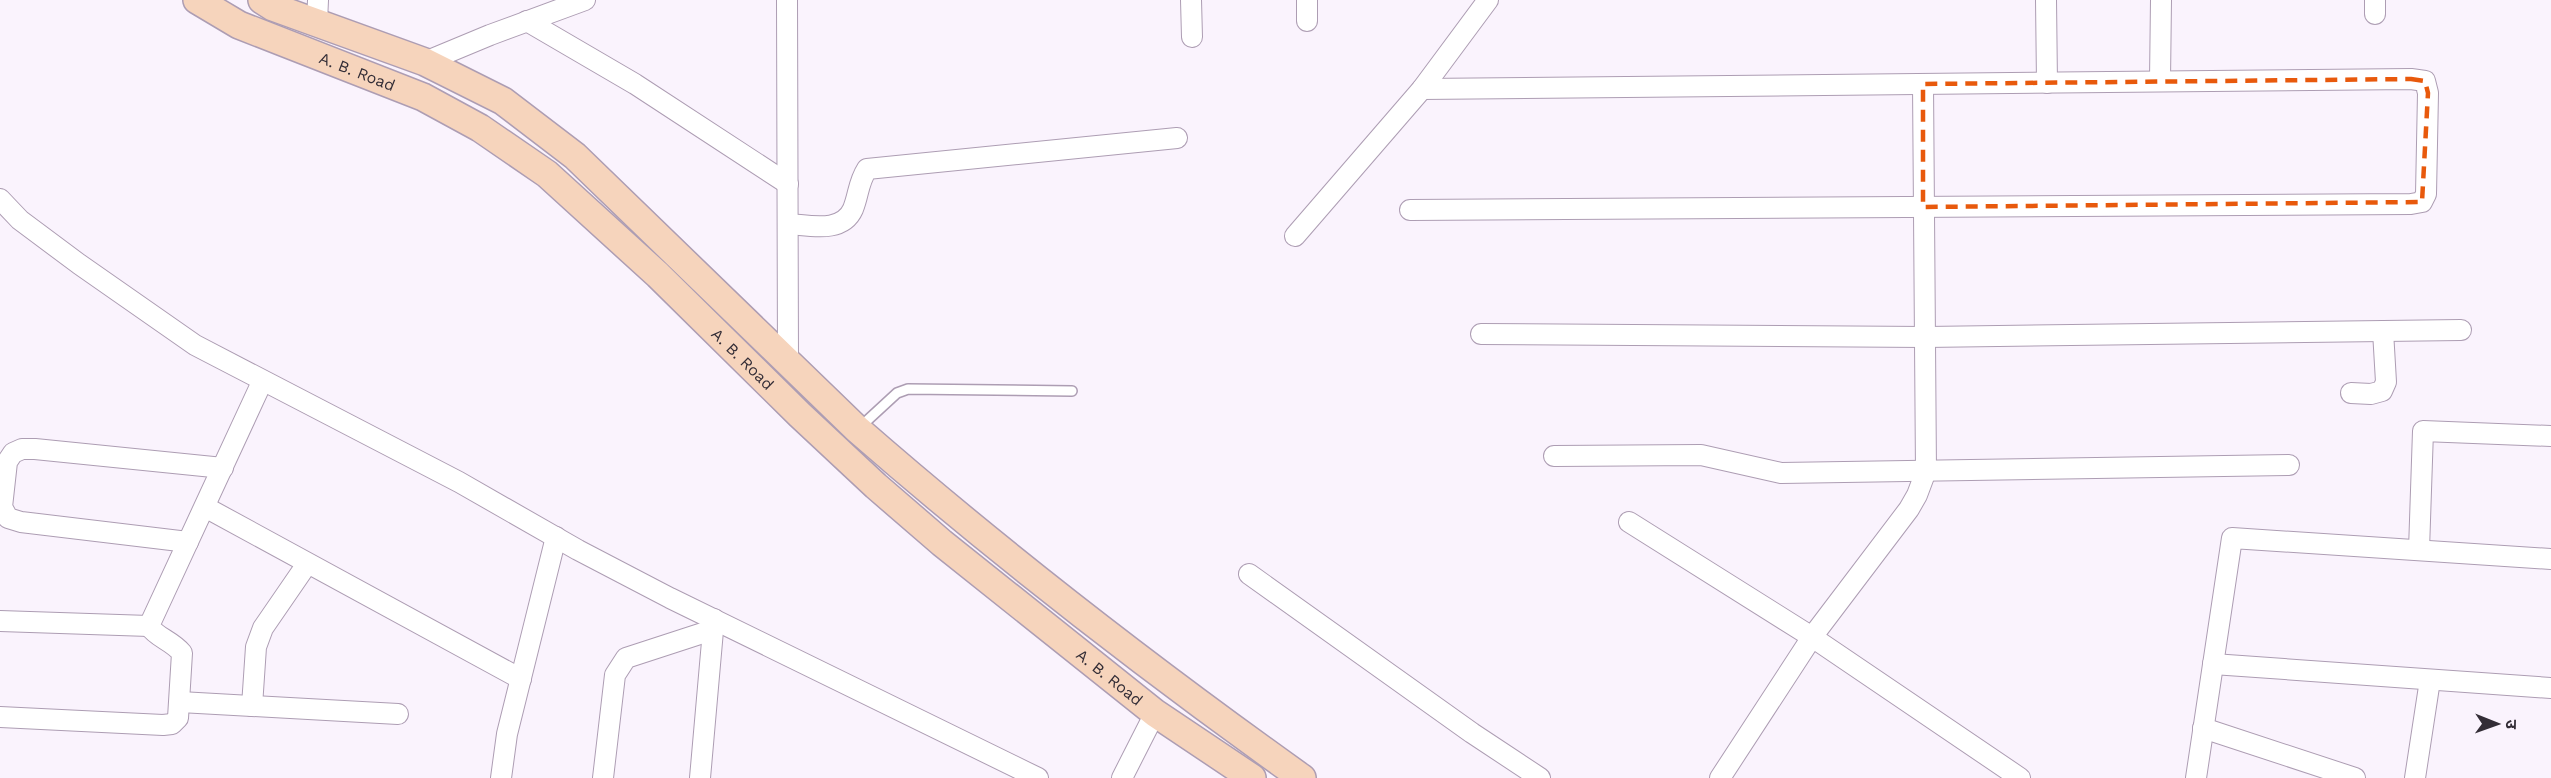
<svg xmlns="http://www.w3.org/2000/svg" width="2551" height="778" font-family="'Work Sans','Noto Sans Devanagari',sans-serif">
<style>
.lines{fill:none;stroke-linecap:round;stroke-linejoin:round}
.service-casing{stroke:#ad9db3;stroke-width:12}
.minor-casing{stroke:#ad9db3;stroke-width:22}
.secondary-casing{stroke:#ad9db3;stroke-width:30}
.service{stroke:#fff;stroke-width:9}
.minor{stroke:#fff;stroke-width:20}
.secondary{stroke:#f6d4bc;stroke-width:27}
.marked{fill:none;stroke:#e8590c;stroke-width:4.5;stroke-dasharray:12 8;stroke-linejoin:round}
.labels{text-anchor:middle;stroke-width:4.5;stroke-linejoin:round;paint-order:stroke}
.street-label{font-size:16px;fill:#332d36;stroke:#faf3fd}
</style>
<rect width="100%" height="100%" fill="#faf3fd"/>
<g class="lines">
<!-- service casing -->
<g class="service-casing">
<path id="service" d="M859 428 897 393 908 389 1072 391"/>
</g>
<!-- minor casing -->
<g class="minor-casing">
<g id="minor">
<path d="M787 0 788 363"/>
<path d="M1191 0 1192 37"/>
<path d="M1307 0V21"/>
<path d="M2046 0 2047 83"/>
<path d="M2375 0V14"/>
<path d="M527 21 635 84 788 184"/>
<path d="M317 22 318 0"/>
<path d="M425 62 490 35 585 0"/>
<path d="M2160 80 2161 0"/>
<path d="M0 199 20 220 79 264 195 345 459 482 578 550 670 598 1038 778"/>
<path d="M1410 210 2411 204 2422 202 2426 194 2428 93 2425 81 2411 79 1422 89"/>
<path d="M788 224C809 225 842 234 853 209 859 194 858 183 867 169L1177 138"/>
<path d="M1295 236 1422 89 1488 0"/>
<path d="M1481 334 1926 337 2461 330"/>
<path d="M2351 393 2371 394 2382 391 2386 382 2383 331"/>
<path d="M1554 456 1701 455 1781 473 2289 465"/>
<path d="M205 507 521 679"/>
<path d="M1629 522 1812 637 2020 778"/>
<path d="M188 542 21 522 8 518 2 507 7 462 13 453 22 449H35L223 468"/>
<path d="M2419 550 2423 431 2551 436"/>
<path d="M1249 574 1472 733 1540 778"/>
<path d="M0 621 149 626"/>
<path d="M2213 664 2551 688"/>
<path d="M180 702 398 714"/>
<path d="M252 706 256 647 263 628 307 564"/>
<path d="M0 717 163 725 172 724 178 718 182 653C171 640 157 638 149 626L262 382"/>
<path d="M2203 728 2355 778"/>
<path d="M501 778 507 734 556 537"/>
<path d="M603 778 615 675 626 658 712 630"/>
<path d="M700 778 714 619"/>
<path d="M1122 778 1155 713"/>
<path d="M1720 778 1812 637 1909 509 1917 495 1926 471 1923 84"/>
<path d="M2196 778 2232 538 2551 559"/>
<path d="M2415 778 2430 680"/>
</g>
</g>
<!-- secondary casing -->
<g class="secondary-casing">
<g id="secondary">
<path id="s1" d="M197 0 239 25 423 97 480 128 547 174 658 275 800 415 876 486 942 543 1155 713 1252 778"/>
<path d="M262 0 273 7 425 62 503 101 575 156 857 429C999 553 1148 668 1302 778"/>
</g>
</g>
<!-- service -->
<use href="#service" class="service"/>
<!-- minor -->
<use href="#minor" class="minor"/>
<!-- secondary -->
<use href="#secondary" class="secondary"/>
</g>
<!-- marked area -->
<path class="marked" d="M2411 79 2425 81 2428 93 2422 202 1923 207V84Z"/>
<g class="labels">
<!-- street labels -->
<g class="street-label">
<text dy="6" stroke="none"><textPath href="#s1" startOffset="176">A. B. Road</textPath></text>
<text dy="6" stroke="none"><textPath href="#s1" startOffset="662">A. B. Road</textPath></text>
<text dy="6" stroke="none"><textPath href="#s1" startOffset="1148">A. B. Road</textPath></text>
</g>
</g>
<!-- north arrow -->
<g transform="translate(2497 724) rotate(91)" stroke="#faf3fd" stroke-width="4.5" paint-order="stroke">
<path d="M0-4.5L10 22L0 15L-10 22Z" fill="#332d36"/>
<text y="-9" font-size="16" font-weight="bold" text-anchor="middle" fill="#332d36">उ</text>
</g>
</svg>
